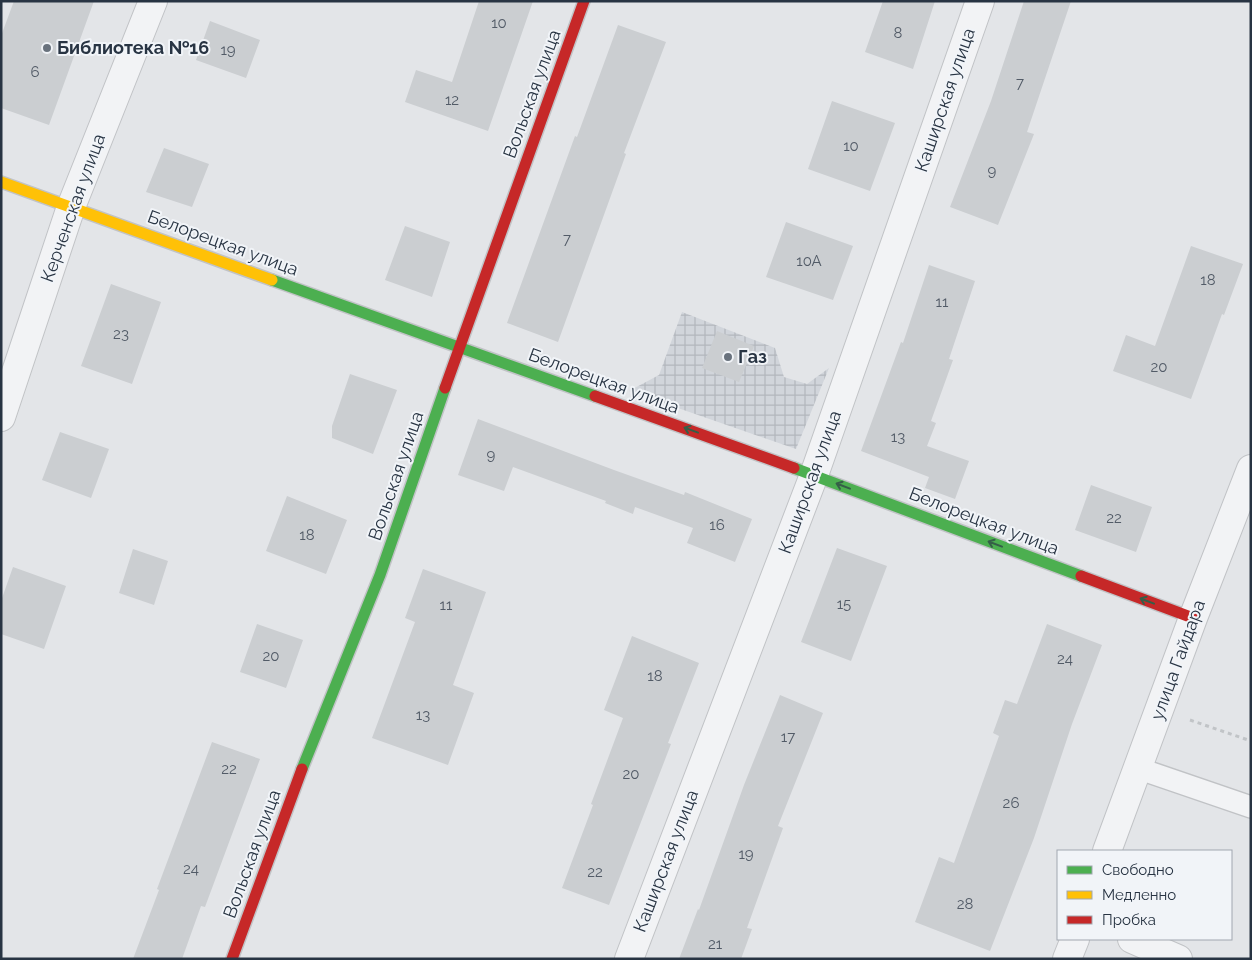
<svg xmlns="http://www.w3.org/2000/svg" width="1252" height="960" viewBox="0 0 1252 960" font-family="Raleway,sans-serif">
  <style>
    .industrial { fill: url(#industrial-grid) }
    .building { fill: #cbced1 }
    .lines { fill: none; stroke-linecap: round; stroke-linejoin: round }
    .lane-casing { stroke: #c1c3c6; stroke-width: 24 }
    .street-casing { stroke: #c1c3c6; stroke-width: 30 }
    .fast-casing { stroke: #c1c3c6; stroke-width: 14 }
    .slow-casing { stroke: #c1c3c6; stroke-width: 14 }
    .jam-casing { stroke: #c1c3c6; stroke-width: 14 }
    .path { stroke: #c1c4c7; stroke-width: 3; stroke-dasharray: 4 4; stroke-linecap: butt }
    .lane { stroke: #f2f3f5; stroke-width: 21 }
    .street { stroke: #f2f3f5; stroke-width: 28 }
    .fast { stroke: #4caf50; stroke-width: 11 }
    .slow { stroke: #ffc107; stroke-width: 11 }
    .jam { stroke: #c62828; stroke-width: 11 }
    .oneway { stroke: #355f48 }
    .poi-dot { fill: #69727d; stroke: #f1f4f8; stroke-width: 2 }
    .labels { text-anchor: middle; stroke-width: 4; stroke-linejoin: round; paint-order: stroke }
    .number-label { font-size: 15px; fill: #525b67 }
    .poi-label { font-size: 18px; font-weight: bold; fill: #283443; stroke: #f1f4f8; text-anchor: start }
    .street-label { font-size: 18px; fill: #283443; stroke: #f1f4f8 }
  </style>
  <defs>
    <pattern id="industrial-grid" width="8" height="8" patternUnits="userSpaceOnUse" patternTransform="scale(1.25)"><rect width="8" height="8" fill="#d1d5db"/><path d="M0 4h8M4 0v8" fill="none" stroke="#b3b7bd"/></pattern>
  </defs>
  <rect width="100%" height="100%" fill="#e3e5e8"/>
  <!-- industrial -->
  <path class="industrial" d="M 682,312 L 775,348 L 784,377 L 807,384 L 829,368 L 796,449 L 629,391 L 659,375 Z"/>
  <!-- building -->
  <path class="building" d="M 14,1 L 94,1 L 49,125 L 1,108 L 1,36 Z
    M 479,1 L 533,1 L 488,131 L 405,102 L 416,70 L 452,82 Z
    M 883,1 L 935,1 L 913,69 L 865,52 Z
    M 1024,1 L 1071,1 L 1027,132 L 1034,134 L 998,225 L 950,207 L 991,101 Z
    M 210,21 L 260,40 L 246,78 L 196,60 Z
    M 618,25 L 666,42 L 624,153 L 626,154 L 558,342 L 507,323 L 575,136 L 577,137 Z
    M 832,101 L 895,123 L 870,191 L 808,169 Z
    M 164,148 L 209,164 L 192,207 L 146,192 Z
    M 786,222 L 853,246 L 833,300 L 766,277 Z
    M 405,226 L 450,242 L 432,297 L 385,280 Z
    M 1191,246 L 1243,264 L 1224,315 L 1222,314 L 1191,399 L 1113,371 L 1126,335 L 1155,346 Z
    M 929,265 L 975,281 L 949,359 L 953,360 L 931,421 L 936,423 L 927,446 L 969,461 L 955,499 L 925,488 L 929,477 L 861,451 L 901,342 L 903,343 Z
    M 111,284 L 161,302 L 132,384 L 81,366 Z
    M 717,331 L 754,346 L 739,382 L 702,368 Z
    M 350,374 L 397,390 L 373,454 L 332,438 L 332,426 Z
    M 478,419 L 614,470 L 684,495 L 685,492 L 752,519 L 735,562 L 687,543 L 693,528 L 635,507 L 633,514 L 605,503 L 606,501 L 513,467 L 504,491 L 458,475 Z
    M 60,432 L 109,449 L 91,498 L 42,480 Z
    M 1091,485 L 1152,507 L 1136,552 L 1075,530 Z
    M 287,496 L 347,520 L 326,574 L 266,551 Z
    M 837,548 L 887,566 L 851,661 L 801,642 Z
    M 133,549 L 168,561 L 154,605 L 119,593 Z
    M 13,567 L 66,586 L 44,649 L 1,634 L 1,601 Z
    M 423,569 L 486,592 L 453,685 L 474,693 L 448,765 L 372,738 L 415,622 L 405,618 Z
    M 257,624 L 303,640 L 286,688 L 240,672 Z
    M 1047,624 L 1102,645 L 1072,724 L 1034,838 L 990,951 L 915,922 L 939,857 L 954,863 L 999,736 L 993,733 L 1005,700 L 1017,704 Z
    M 632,636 L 699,663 L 668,743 L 671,744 L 609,905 L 562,888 L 593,805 L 591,804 L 623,718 L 604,710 Z
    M 780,695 L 823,713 L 778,826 L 783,828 L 747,928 L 752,929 L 741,959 L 679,959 L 698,909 L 699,910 L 744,785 Z
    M 212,742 L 260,759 L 205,907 L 201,906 L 182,959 L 133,959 L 159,890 L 157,889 Z"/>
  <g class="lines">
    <defs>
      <path id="lane" d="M 1137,768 L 1251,807"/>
      <path id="street" d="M 1,417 L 71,207 L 153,1
        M 1107,851 L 1193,618 L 1251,469
        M 1132,939 L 1178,959
        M 629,959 L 814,475 L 980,1
        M 1067,959 L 1075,939"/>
      <path id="fast" d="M 272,280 L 595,396
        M 794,468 L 1081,576
        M 302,769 L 380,575 L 445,388"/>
      <path id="slow" d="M 1,182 L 272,280"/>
      <path id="jam" d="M 445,388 L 584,1
        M 595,396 L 794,468
        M 1081,576 L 1193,618
        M 232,959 L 302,769"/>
    </defs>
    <!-- lane casing -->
    <use href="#lane" class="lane-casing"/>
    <!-- street casing -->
    <use href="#street" class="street-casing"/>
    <!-- fast casing -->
    <use href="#fast" class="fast-casing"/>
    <!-- slow casing -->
    <use href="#slow" class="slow-casing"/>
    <!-- jam casing -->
    <use href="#jam" class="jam-casing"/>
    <!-- path -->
    <path class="path" d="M 1190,720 L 1251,741"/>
    <!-- lane -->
    <use href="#lane" class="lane"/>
    <!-- street -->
    <use href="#street" class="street"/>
    <!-- fast -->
    <use href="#fast" class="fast"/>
    <!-- slow -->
    <use href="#slow" class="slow"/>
    <!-- jam -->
    <use href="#jam" class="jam"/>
  </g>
  <!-- one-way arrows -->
  <defs><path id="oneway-shaft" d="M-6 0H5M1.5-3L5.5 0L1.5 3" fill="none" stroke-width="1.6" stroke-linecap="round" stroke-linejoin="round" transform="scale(1.25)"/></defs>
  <g class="oneway">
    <use href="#oneway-shaft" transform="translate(691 430) rotate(-160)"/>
    <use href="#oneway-shaft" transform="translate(843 486) rotate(-159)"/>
    <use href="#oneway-shaft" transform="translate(995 544) rotate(-159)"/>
    <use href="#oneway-shaft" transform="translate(1147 601) rotate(-159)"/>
  </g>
  <!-- markers -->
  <g class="poi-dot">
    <circle cx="47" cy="48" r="5"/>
    <circle cx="728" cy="357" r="5"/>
  </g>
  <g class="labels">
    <!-- number labels -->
    <g class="number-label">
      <text x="499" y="28">10</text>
      <text x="898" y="38">8</text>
      <text x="228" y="55">19</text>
      <text x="35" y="77">6</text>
      <text x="1020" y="88">7</text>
      <text x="452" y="105">12</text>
      <text x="851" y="151">10</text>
      <text x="992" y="176">9</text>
      <text x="567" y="244">7</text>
      <text x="809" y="266">10А</text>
      <text x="1208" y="285">18</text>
      <text x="942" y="307">11</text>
      <text x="121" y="339">23</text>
      <text x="1159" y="372">20</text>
      <text x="898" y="442">13</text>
      <text x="491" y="460">9</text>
      <text x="1114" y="523">22</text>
      <text x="717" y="530">16</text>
      <text x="307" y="540">18</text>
      <text x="844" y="609">15</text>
      <text x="446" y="610">11</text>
      <text x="271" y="661">20</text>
      <text x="1065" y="664">24</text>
      <text x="655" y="681">18</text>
      <text x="423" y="720">13</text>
      <text x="788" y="742">17</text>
      <text x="229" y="774">22</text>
      <text x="631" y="779">20</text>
      <text x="1011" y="808">26</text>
      <text x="746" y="859">19</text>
      <text x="191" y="874">24</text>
      <text x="595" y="877">22</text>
      <text x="965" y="909">28</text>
      <text x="715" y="949">21</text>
    </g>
    <!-- poi labels -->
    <g class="poi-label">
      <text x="57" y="54">Библиотека №16</text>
      <text x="738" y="363">Газ</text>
    </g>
    <!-- street labels -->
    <g class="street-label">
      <text transform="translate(532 94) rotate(-70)" y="6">Вольская улица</text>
      <text transform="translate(945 100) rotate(-71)" y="6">Каширская улица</text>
      <text transform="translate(73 208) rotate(-70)" y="6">Керченская улица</text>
      <text transform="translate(223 243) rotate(20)" y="6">Белорецкая улица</text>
      <text transform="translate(604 381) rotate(20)" y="6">Белорецкая улица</text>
      <text transform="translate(396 476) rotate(-71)" y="6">Вольская улица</text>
      <text transform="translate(810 482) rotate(-70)" y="6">Каширская улица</text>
      <text transform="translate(984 521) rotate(21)" y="6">Белорецкая улица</text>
      <text transform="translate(1178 660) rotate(-70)" y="6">улица Гайдара</text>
      <text transform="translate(252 854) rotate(-70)" y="6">Вольская улица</text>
      <text transform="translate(666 861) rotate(-69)" y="6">Каширская улица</text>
    </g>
  </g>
  <!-- border -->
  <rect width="1252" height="960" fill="none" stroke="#283443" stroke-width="5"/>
  <!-- legend -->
  <rect x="1057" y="850" width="175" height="90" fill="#f1f4f8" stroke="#a1a7b0"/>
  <rect x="1067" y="866" width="25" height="8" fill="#4caf50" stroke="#a1a7b0"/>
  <text x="1102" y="875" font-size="15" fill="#283443">Свободно</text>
  <rect x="1067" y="891" width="25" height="8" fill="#ffc107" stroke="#a1a7b0"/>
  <text x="1102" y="900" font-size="15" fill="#283443">Медленно</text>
  <rect x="1067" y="916" width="25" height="8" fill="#c62828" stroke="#a1a7b0"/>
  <text x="1102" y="925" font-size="15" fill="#283443">Пробка</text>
</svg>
